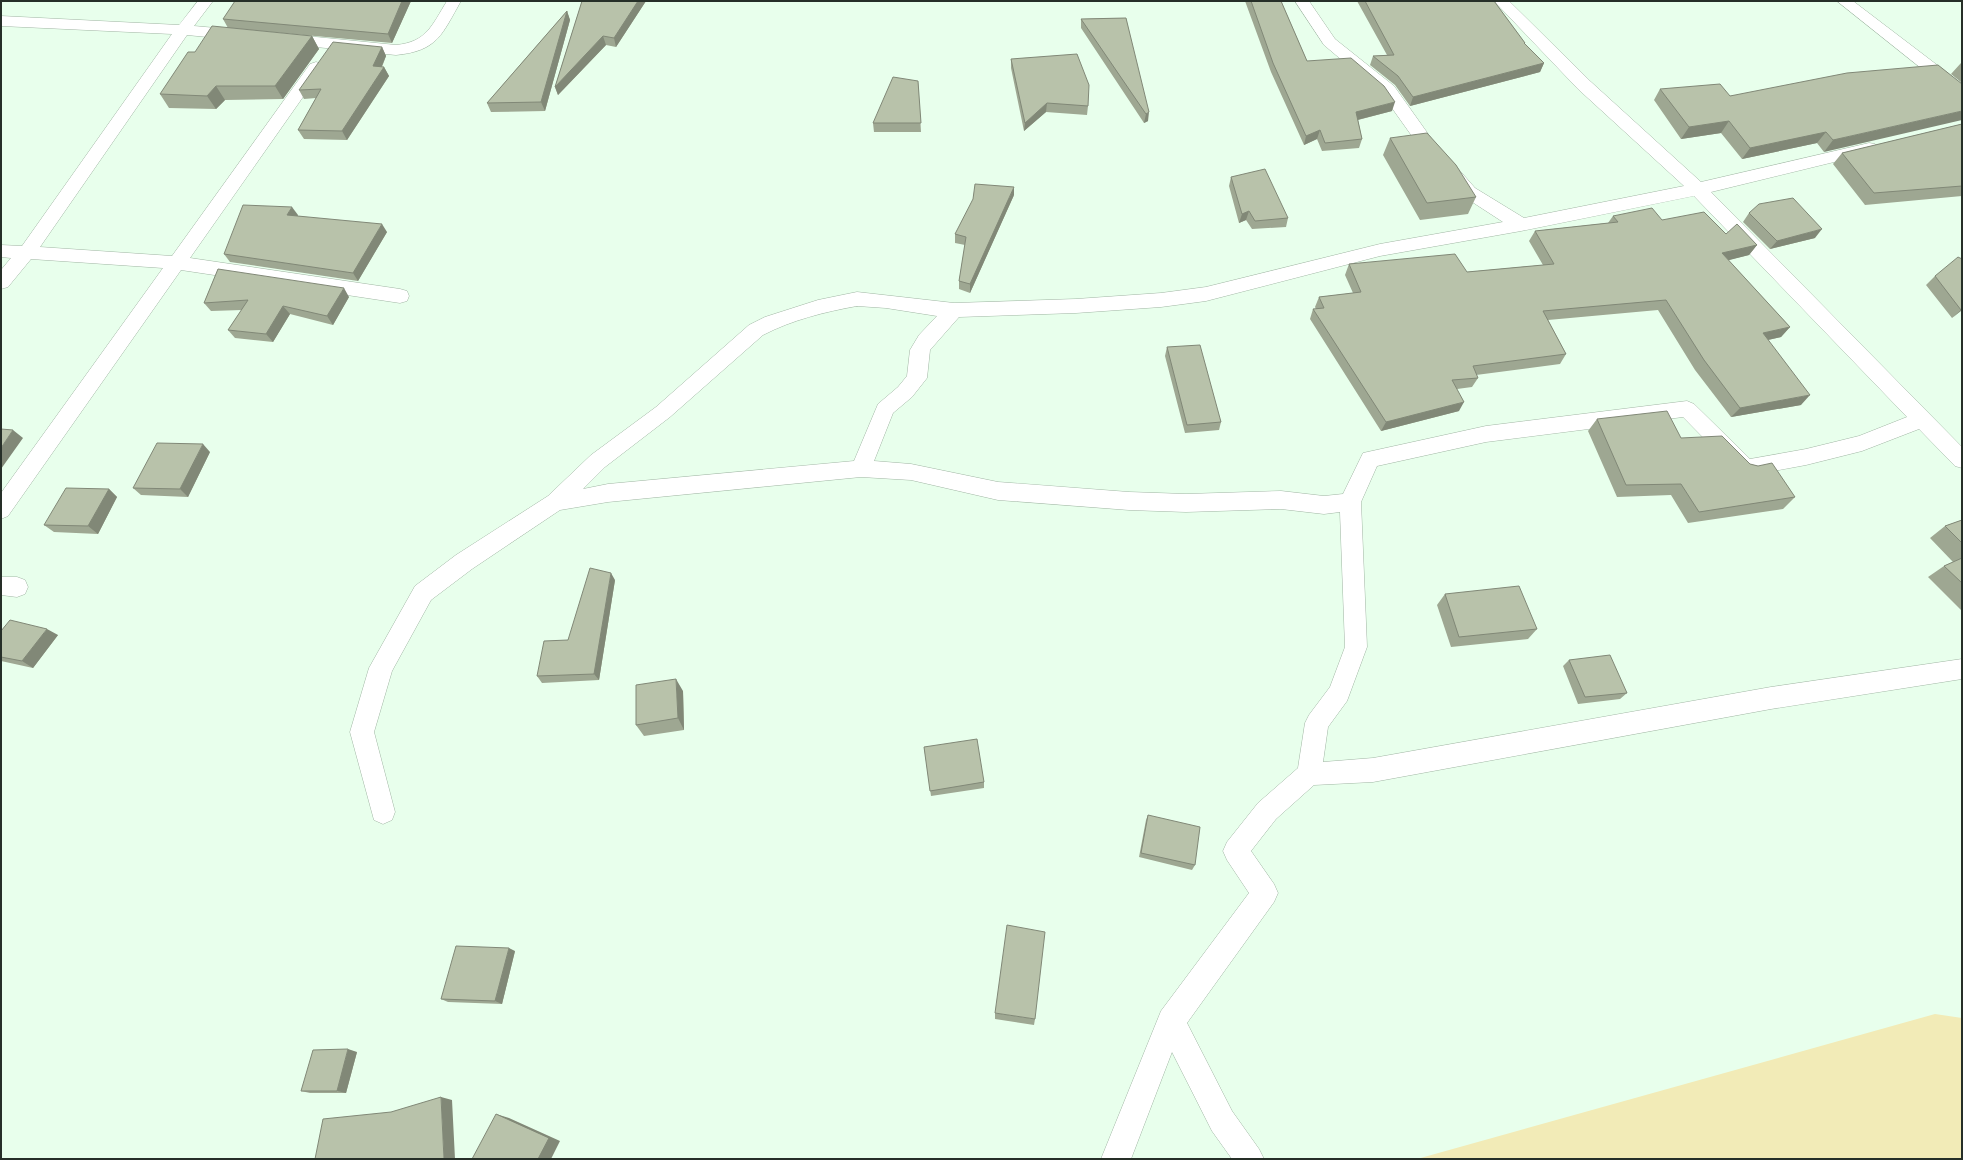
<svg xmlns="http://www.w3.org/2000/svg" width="1963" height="1160" viewBox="0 0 1963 1160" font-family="Merriweather,serif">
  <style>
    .green { fill: #f2ebb7 }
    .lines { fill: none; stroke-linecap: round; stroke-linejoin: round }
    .minor-casing { stroke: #a1b6a4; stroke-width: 1 }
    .minor { fill: #fff; fill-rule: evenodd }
    .wall { fill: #9ea792 }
    .shaded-wall { fill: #818877 }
    .building { fill: #b8c2aa; stroke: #818877 }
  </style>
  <rect width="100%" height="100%" fill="#e8ffec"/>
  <!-- green -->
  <path class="green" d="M 1935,1014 L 1962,1018 L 1962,1159 L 1417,1159 Z"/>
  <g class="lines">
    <defs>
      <path id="minor" d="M 198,1 L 213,1 L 194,26 L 238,30 L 243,32 L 246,35 L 243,38 L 238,40 L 187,35 L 40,247 L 172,256 L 310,64 L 316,62 L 322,64 L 324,67 L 190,258 L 400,289 L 407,291 L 409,296 L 407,301 L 400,303 L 181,270 L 8,516 L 1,519 L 1,493 L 163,268 L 31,259 L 8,287 L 1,289 L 1,270 L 11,258 L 1,257 L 1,245 L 22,246 L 172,34 L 1,26 L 1,16 L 179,25 Z
        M 447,1 L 461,1 C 442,34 438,51 396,55 L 286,44 L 281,42 L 278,39 L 281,36 L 286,34 L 396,45 C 427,42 432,25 447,1 Z
        M 1295,1 L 1309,1 L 1335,39 L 1394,86 L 1431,138 L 1475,188 L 1524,218 L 1684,186 L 1578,89 L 1494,1 L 1509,1 L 1590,81 L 1701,182 L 1869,143 L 1875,144 L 1877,148 L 1875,152 L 1711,192 L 1962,447 L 1962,468 L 1955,466 L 1919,429 L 1862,451 L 1806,465 L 1746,476 L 1739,474 L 1683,417 L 1486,442 L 1377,466 L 1361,502 L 1367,647 L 1347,701 L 1328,727 L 1323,762 L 1373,758 L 1771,687 L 1962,659 L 1962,679 L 1771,709 L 1373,782 L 1314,785 L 1276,819 L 1251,851 L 1274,884 L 1278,893 L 1274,902 L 1187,1023 L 1232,1111 L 1259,1149 L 1264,1159 L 1232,1159 L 1212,1131 L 1172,1052 L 1131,1159 L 1101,1159 L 1161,1011 L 1249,893 L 1227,860 L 1223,851 L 1227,842 L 1258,803 L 1298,768 L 1305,723 L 1309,715 L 1330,687 L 1345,647 L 1340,512 L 1324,514 L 1281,509 L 1186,512 L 1129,510 L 998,500 L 911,480 L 861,477 L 608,502 L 560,510 L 472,569 L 431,600 L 392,671 L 374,732 L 395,812 L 392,820 L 383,824 L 374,820 L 350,732 L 369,668 L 415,586 L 456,555 L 548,496 L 591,455 L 656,407 L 749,325 L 765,317 L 818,300 L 857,292 L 954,303 L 1076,299 L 1161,293 L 1206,287 L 1380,244 L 1503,222 L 1463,196 L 1419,146 L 1382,94 L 1324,45 ZM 1694,196 L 1907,417 L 1859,436 L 1806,449 L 1750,459 L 1694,404 L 1687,401 L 1486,426 L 1363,453 L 1343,494 L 1324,496 L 1281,491 L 1186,494 L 1129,492 L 998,482 L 911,464 L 874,461 L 893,413 L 912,397 L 927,378 L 930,350 L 959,317 L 1076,313 L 1161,307 L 1206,301 L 1380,256 L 1521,231 ZM 857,306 L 886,308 L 937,316 L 919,335 L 910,350 L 907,376 L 898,387 L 878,404 L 854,461 L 608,484 L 583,489 L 605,467 L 670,417 L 763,335 C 792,320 824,312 857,306 Z
        M 1837,1 L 1853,1 L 1962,84 L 1962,97 L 1956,96 Z
        M 1,577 L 17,577 L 25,580 L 28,587 L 25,594 L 17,597 L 1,595 Z"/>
    </defs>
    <!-- minor casing -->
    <use href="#minor" class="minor-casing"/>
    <!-- minor -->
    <use href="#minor" class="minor"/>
  </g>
  <!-- wall -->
  <path class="wall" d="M 411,1 L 392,43 L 228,28 L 223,19 Z
    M 582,1 L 646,1 L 616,47 L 606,45 L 558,95 L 555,87 Z
    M 1245,1 L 1281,1 L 1307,61 L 1392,111 L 1358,120 L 1362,139 L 1359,148 L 1322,151 L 1317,139 L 1304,145 L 1271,72 Z
    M 1357,1 L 1494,1 L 1525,43 L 1525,44 L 1544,63 L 1540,72 L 1410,106 L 1395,85 L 1370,65 L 1373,56 L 1387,55 Z
    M 567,11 L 570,20 L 545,111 L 491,112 L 487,103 Z
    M 1126,18 L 1148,121 L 1144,123 L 1081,28 L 1081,19 Z
    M 312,36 L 319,49 L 283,99 L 225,100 L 216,109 L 169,108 L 160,94 L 195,52 Z
    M 382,47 L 386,56 L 382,67 L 384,67 L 389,76 L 347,140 L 304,139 L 298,130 L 316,98 L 304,99 L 299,90 Z
    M 1011,59 L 1088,106 L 1087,115 L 1046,112 L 1024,131 L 1011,68 Z
    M 1962,62 L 1962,83 L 1951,74 L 1961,63 Z
    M 1938,65 L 1824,152 L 1817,143 L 1742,159 L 1721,133 L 1681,139 L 1654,100 L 1660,89 L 1730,96 Z
    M 918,81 L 921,132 L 874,132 L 873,123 Z
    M 1962,124 L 1962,196 L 1865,205 L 1833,164 L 1842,153 Z
    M 1390,138 L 1476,197 L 1468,214 L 1420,220 L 1383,155 Z
    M 1231,177 L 1288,218 L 1286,227 L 1252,229 L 1246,220 L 1239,223 L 1229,186 Z
    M 1014,195 L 970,293 L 959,289 L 959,281 L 965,245 L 955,243 L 955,234 Z
    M 1749,213 L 1815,238 L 1770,249 L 1743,222 Z
    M 298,215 L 298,216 L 387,232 L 358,281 L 230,262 L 224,254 Z
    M 1613,216 L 1662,220 L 1726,234 L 1757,245 L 1749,255 L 1728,260 L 1790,327 L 1781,337 L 1768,340 L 1801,405 L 1731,417 L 1695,370 L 1658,310 L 1548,320 L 1566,354 L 1560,364 L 1476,375 L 1478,378 L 1472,387 L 1457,389 L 1459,411 L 1381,431 L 1310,319 L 1313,309 L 1316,309 L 1315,307 L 1319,297 L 1353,293 L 1345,275 L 1349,264 L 1467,272 L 1543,265 L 1529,241 L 1535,231 L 1608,223 Z
    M 1962,259 L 1962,310 L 1952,318 L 1926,285 L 1935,276 Z
    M 218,269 L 349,297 L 333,325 L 290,314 L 273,342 L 235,338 L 228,330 L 242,310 L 211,311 L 204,303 Z
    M 1167,347 L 1221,422 L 1219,430 L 1185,433 L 1165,356 Z
    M 1597,419 L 1681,438 L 1750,464 L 1758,466 L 1795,497 L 1783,509 L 1688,523 L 1671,495 L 1617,497 L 1588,431 Z
    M 210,452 L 188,497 L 141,495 L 133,488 Z
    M 109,489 L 117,497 L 98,534 L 54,532 L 44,525 Z
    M 1962,520 L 1962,611 L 1928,577 L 1944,566 L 1953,562 L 1930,538 L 1945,526 Z
    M 615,580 L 599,680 L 542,683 L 537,676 L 568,640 Z
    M 1445,594 L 1537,629 L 1528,639 L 1451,647 L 1437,605 Z
    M 1,631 L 58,635 L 33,668 L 1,661 Z
    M 1569,660 L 1627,693 L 1620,699 L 1578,704 L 1563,666 Z
    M 683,691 L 684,730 L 644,736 L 636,725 Z
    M 924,747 L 984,782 L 984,788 L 931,796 Z
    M 1148,815 L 1195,865 L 1192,870 L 1139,857 L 1146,820 Z
    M 515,951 L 502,1004 L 448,1002 L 441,999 Z
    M 995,1013 L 1035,1019 L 1034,1025 L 995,1019 Z
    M 357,1052 L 346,1093 L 310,1093 L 301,1091 Z"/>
  <!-- shaded-wall -->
  <path class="shaded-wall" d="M 402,1 L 411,1 L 392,43 L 388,34 Z
    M 638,1 L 646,1 L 616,47 L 614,38 Z
    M 567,11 L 570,20 L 545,111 L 541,102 Z
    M 312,36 L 319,49 L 283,99 L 275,86 Z
    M 603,36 L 606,45 L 558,95 L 555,87 Z
    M 382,47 L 386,56 L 378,75 L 373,66 Z
    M 1544,63 L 1540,72 L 1410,106 L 1413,97 Z
    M 384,67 L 389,76 L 347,140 L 342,131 Z
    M 216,86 L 225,100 L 216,109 L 207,96 Z
    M 1395,102 L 1392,111 L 1353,121 L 1356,112 Z
    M 1047,103 L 1046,112 L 1024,131 L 1025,123 Z
    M 1962,111 L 1962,120 L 1824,152 L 1833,140 Z
    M 1149,112 L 1148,121 L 1144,123 L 1146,114 Z
    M 1729,121 L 1721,133 L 1681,139 L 1689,127 Z
    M 1320,130 L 1317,139 L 1304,145 L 1306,136 Z
    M 1826,132 L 1817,143 L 1742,159 L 1750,148 Z
    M 1014,187 L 1014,195 L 970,293 L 970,284 Z
    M 292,207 L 298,215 L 293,224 L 287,215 Z
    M 1249,211 L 1246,220 L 1239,223 L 1242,214 Z
    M 382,224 L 387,232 L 358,281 L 353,273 Z
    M 1822,229 L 1815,238 L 1770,249 L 1777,241 Z
    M 1757,245 L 1749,255 L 1714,264 L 1722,253 Z
    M 344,288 L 349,297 L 333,325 L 327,316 Z
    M 283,306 L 290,314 L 273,342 L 266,334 Z
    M 1962,309 L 1962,310 L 1952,318 Z
    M 1790,327 L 1781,337 L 1754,343 L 1763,333 Z
    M 1810,395 L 1801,405 L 1731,417 L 1740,408 Z
    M 1464,402 L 1459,411 L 1381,431 L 1386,422 Z
    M 13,430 L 23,438 L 1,469 L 1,448 Z
    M 203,444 L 210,452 L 188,497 L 180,489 Z
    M 109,489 L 117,497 L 98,534 L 88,526 Z
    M 611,573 L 615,580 L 599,680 L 594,674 Z
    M 47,629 L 58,635 L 33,668 L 22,661 Z
    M 676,679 L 683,691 L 684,730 L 678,718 Z
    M 509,948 L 515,951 L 502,1004 L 495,1001 Z
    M 348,1049 L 357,1052 L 346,1093 L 337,1091 Z
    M 441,1097 L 452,1100 L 455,1159 L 444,1159 Z
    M 496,1114 L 509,1118 L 560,1141 L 551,1159 L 538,1159 Z"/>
  <!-- building -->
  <path class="building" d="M 235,1 L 402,1 L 388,34 L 223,19 Z
    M 582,1 L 638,1 L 614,38 L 603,36 L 555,87 Z
    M 1251,1 L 1281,1 L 1307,61 L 1351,58 L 1384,86 L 1395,102 L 1356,112 L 1362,139 L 1325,143 L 1320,130 L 1306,136 L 1273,63 Z
    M 1365,1 L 1494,1 L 1525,43 L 1524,43 L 1544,63 L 1413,97 L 1398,76 L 1373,56 L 1394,55 Z
    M 567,11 L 541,102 L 487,103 Z
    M 1126,18 L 1149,112 L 1146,114 L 1081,19 Z
    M 212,26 L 312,36 L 275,86 L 216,86 L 207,96 L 160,94 L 188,52 L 195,52 Z
    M 333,42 L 382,47 L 373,66 L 384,67 L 342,131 L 298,130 L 321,89 L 299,90 Z
    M 1077,54 L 1089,85 L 1088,106 L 1047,103 L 1025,123 L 1011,59 Z
    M 1938,65 L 1962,84 L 1962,111 L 1833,140 L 1826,132 L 1750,148 L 1729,121 L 1689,127 L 1660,89 L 1720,84 L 1730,96 L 1847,73 Z
    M 893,77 L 918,81 L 921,123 L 873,123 Z
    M 1962,124 L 1962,186 L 1874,193 L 1842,153 Z
    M 1427,133 L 1456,165 L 1476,197 L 1427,203 L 1390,138 Z
    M 1265,169 L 1288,218 L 1255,221 L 1249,211 L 1242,214 L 1231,177 Z
    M 975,184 L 1014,187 L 970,284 L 959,281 L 966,237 L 955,234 L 973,199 Z
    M 1793,198 L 1822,229 L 1777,241 L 1749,213 L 1759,204 Z
    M 243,205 L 292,207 L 287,215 L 382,224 L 353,273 L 224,254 Z
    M 1652,208 L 1662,220 L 1704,212 L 1726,234 L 1737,224 L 1757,245 L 1722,253 L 1790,327 L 1763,333 L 1810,395 L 1740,408 L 1704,360 L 1666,300 L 1543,311 L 1566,354 L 1473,366 L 1478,378 L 1452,380 L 1464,402 L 1386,422 L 1313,309 L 1324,308 L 1319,297 L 1361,292 L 1349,264 L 1455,254 L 1467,272 L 1554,264 L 1535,231 L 1618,222 L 1613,216 Z
    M 1958,257 L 1962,259 L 1962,309 L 1961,310 L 1935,276 Z
    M 218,269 L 344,288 L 327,316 L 283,306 L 266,334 L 228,330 L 248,300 L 204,303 Z
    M 1200,345 L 1221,422 L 1187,425 L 1167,347 Z
    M 1667,411 L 1681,438 L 1722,436 L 1750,464 L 1758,466 L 1772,463 L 1795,497 L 1699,512 L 1681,484 L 1626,485 L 1597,419 Z
    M 1,429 L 13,430 L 1,448 Z
    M 157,443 L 203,444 L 180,489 L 133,488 Z
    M 66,488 L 109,489 L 88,526 L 44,525 Z
    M 1962,520 L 1962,543 L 1945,526 Z
    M 1962,558 L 1962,583 L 1944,566 Z
    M 590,568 L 611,573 L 594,674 L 537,676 L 544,641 L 568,640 Z
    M 1519,586 L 1537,629 L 1459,637 L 1445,594 Z
    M 10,620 L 47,629 L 22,661 L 1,657 L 1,631 Z
    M 1610,655 L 1627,693 L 1585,697 L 1569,660 Z
    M 676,679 L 678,718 L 636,725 L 636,685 Z
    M 977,739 L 984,782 L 930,791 L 924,747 Z
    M 1148,815 L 1200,827 L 1195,865 L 1141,853 Z
    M 1007,925 L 1045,932 L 1035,1019 L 995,1013 Z
    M 456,946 L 509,948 L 495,1001 L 441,999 Z
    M 348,1049 L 337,1091 L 301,1091 L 313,1050 Z
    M 441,1097 L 444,1159 L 315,1159 L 323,1119 L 391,1112 Z
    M 496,1114 L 549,1138 L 538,1159 L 472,1159 Z"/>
  <!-- border -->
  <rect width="1963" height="1160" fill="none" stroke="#262f28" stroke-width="4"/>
</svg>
